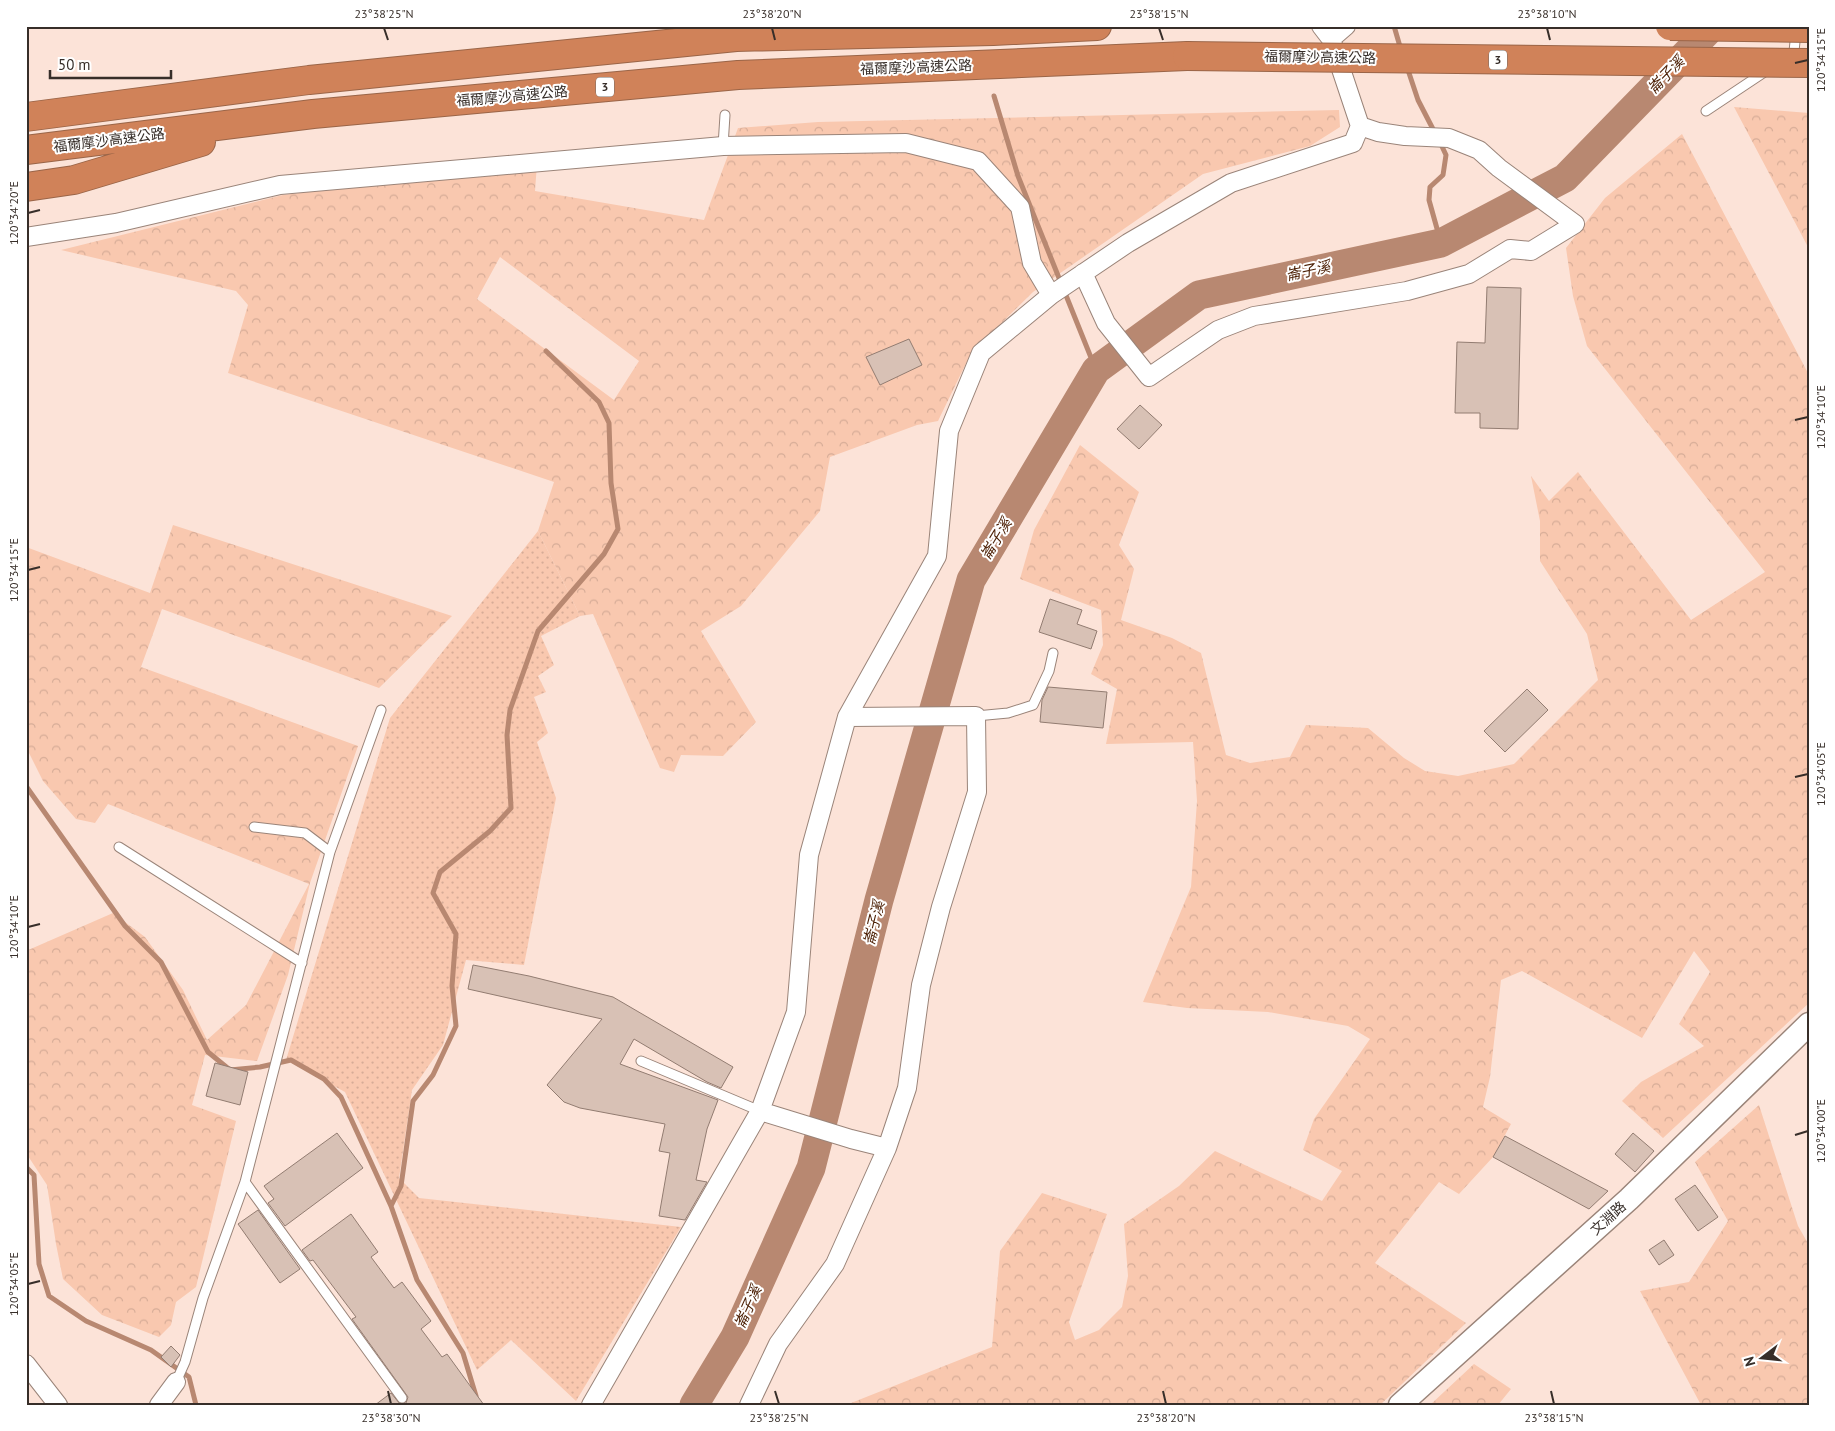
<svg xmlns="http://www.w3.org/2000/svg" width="1835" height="1431" viewBox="0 0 1835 1431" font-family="'PT Sans','Noto Sans TC',sans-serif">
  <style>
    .grass { fill: url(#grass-dots) }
    .forest { fill: url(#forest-crowns); fill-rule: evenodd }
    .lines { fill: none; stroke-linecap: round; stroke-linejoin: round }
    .stream { stroke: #b88871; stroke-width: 5 }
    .river { stroke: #b88871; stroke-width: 29 }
    .building { fill: #d8c1b5; stroke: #927c71 }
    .service-casing { stroke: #9a8479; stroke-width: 11 }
    .minor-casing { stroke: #9a8479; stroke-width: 20 }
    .tertiary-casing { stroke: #9a8479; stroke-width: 25 }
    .motorway-casing { stroke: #9a6548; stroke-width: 30 }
    .service { stroke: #fff; stroke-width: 9 }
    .minor { stroke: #fff; stroke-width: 18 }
    .tertiary { stroke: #fff; stroke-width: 22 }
    .motorway { stroke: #d08259; stroke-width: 28 }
    .motorway-bridge-casing { stroke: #9a6548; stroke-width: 30; stroke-linecap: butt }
    .motorway-bridge { stroke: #d08259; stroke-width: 28 }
    .ticks { fill: none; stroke: #372e29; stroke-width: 2 }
    .labels { text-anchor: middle; stroke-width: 4; stroke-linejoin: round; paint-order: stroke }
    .shield { fill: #fff; stroke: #736d69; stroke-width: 1 }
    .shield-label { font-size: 12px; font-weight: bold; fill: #372e29 }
    .street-label { font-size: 14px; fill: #372e29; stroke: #fff }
    .water-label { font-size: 15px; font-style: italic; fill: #4a1d02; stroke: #fff }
    .neatline { fill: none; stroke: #372e29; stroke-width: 2 }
    .ticks-label { font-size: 12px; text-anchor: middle; fill: #372e29 }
  </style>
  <defs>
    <pattern id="grass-dots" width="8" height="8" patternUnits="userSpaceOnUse" patternTransform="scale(1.25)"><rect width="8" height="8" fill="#f9c8af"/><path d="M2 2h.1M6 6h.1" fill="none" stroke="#d6ac97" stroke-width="1.8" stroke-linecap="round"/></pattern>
    <pattern id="forest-crowns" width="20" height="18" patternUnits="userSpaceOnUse" patternTransform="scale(1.25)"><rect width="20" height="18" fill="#f9c8af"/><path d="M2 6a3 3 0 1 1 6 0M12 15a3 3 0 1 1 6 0" fill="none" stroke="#d6ac97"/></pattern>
  </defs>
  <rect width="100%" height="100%" fill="#fce3d8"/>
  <!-- grass -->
  <path class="grass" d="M 538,531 L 580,616 L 541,636 L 554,665 L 538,676 L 546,692 L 534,697 L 548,733 L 537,742 L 556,798 L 524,965 L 466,960 L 443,1045 L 412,1090 L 399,1178 L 419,1198 L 681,1227 L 576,1401 L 511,1340 L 477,1370 L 345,1092 L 286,1060 L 390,718 Z"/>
  <!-- forest -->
  <path class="forest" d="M 1734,107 L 1809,113 L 1809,249 Z
    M 1339,110 L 1340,127 L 1310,146 L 1203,174 L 1033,292 L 971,353 L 938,421 L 917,425 L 830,457 L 820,511 L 741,606 L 701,631 L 756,722 L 723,756 L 681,755 L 674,772 L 660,768 L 593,614 L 580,616 L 538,531 L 554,482 L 228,373 L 248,305 L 236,291 L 61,250 L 283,195 L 537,164 L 535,191 L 704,220 L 738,128 L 818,122 ZM 500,257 L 639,361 L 614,400 L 477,299 Z
    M 1682,134 L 1809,375 L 1809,1003 L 1663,1138 L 1622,1101 L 1641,1082 L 1704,1046 L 1679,1024 L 1710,972 L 1694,951 L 1642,1038 L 1522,971 L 1501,980 L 1490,1077 L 1483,1107 L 1511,1124 L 1493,1157 L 1459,1194 L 1439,1182 L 1375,1263 L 1466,1323 L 1380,1405 L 846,1405 L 992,1347 L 1000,1251 L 1042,1193 L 1107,1214 L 1069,1322 L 1075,1340 L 1099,1330 L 1122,1307 L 1128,1276 L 1124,1224 L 1179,1186 L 1215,1151 L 1322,1201 L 1342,1171 L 1303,1150 L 1314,1119 L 1370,1039 L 1348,1026 L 1268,1012 L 1187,1008 L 1143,1002 L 1191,887 L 1197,801 L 1193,742 L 1106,744 L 1117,689 L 1091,674 L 1103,645 L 1101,610 L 1020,579 L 1034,530 L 1080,445 L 1139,492 L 1119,545 L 1134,569 L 1121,620 L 1172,638 L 1201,653 L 1226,755 L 1250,763 L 1290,757 L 1306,725 L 1368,728 L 1404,758 L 1425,771 L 1458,776 L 1514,764 L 1598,680 L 1587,634 L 1540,561 L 1540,521 L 1531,476 L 1549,501 L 1578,472 L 1691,620 L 1765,572 L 1587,346 L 1573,296 L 1566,248 L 1605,198 Z
    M 173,525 L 452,616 L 379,688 L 162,609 L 141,667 L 358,746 L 310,883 L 288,975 L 257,1061 L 205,1055 L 192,1105 L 236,1121 L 196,1287 L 176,1302 L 171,1325 L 159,1337 L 102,1315 L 63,1279 L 56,1244 L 47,1185 L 26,1153 L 26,951 L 113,913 L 145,937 L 183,990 L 207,1040 L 246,1005 L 309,884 L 108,804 L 95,823 L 76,819 L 43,781 L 26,747 L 26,547 L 150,593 Z
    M 1759,1105 L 1798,1226 L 1809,1245 L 1809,1405 L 1701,1405 L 1640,1291 L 1689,1282 L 1728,1221 L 1695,1162 Z
    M 1474,1364 L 1511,1389 L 1498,1405 L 1430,1405 Z"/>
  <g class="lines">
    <!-- stream -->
    <path class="stream" d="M 1394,26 L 1401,50
      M 1407,67 L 1418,100 L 1435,133
      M 994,96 L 1018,176 L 1096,370
      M 1439,140 L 1446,155 L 1443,175 L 1430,187 L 1429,200 L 1441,243
      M 26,786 L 125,926 L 161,962 L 208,1052 L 230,1070 L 260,1067 L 291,1060 L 324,1079 L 341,1097 L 391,1206 L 417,1280 L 463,1353 L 476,1396
      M 26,1167 L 34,1175 L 39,1264 L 49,1296 L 86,1321 L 151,1350 L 189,1377 L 196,1405
      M 391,1206 L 401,1186 L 413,1101 L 433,1075 L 456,1026 L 452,986 L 456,934 L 433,893 L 440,872 L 490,831 L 511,808 L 507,735 L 510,710 L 538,631 L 604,554 L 618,529 L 611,483 L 609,423 L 599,402 L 546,351"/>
    <!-- river -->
    <path class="river" d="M 694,1405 L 735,1337 L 811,1168 L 879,900 L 971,580 L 1096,370 L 1199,295 L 1441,243 L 1565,178 L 1713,26"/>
  </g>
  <!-- building -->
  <path class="building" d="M 1487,287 L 1521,288 L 1518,429 L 1480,428 L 1480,413 L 1455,413 L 1457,342 L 1485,343 Z
    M 909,339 L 922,365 L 880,385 L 866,357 Z
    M 1140,405 L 1162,425 L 1139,449 L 1117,429 Z
    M 1050,599 L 1082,610 L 1077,624 L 1097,631 L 1091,649 L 1039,632 Z
    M 1048,687 L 1107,692 L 1103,728 L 1040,722 L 1042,700 Z
    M 1527,689 L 1548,710 L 1505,752 L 1484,731 Z
    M 473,965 L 529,976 L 613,997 L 733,1067 L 721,1088 L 707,1082 L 634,1039 L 620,1064 L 718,1100 L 707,1129 L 696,1180 L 707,1182 L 685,1220 L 659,1216 L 670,1153 L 659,1151 L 665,1124 L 580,1108 L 564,1102 L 547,1085 L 602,1019 L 468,989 Z
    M 215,1063 L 248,1072 L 240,1105 L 206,1096 Z
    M 337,1133 L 363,1168 L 285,1226 L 268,1203 L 274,1199 L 264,1186 Z
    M 1633,1133 L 1654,1151 L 1635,1172 L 1615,1154 Z
    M 1505,1136 L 1608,1191 L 1589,1209 L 1493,1157 Z
    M 1695,1185 L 1718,1217 L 1698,1231 L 1675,1199 Z
    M 258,1210 L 300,1269 L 280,1283 L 238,1224 Z
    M 351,1214 L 378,1252 L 371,1257 L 394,1288 L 402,1282 L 431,1321 L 421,1329 L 442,1357 L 447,1354 L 484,1405 L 375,1405 L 391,1393 L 400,1404 L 406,1403 L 408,1397 L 352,1319 L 356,1317 L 313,1260 L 310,1261 L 302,1250 Z
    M 1664,1240 L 1674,1255 L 1659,1265 L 1649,1250 Z
    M 171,1346 L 180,1355 L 171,1367 L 161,1357 Z"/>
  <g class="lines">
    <defs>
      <path id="service" d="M 1793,61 L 1796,32
        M 1706,111 L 1766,71
        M 723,146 L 725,115
        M 976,716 L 1008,713 L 1033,705 L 1049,671 L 1053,653
        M 254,827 L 305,833 L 330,852
        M 119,847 L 302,963
        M 641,1061 L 760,1111
        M 245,1182 L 402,1398
        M 176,1382 L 185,1362 L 203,1298 L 245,1182 L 330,852 L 381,710"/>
      <path id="minor" d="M 1321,26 L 1331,39
        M 26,237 L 116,223 L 280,185 L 723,146 L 906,143 L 978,161 L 1020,207 L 1032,263 L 1051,295
        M 1083,273 L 1106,323 L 1149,377 L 1218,330 L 1254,316 L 1407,291 L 1469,274 L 1510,249 L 1531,251 L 1575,224 L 1499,168 L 1479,150 L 1449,138 L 1405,136 L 1378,132 L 1360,126
        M 847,717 L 976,716 L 977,792 L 941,907 L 921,985 L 907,1088 L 887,1148
        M 26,1364 L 58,1405
        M 159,1405 L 176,1382
        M 591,1405 L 760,1111 L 796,1012 L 809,855 L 847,717 L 937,556 L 949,431 L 981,353 L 1051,295 L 1128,243 L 1231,183 L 1353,143 L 1360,126 L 1331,39 L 1346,26
        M 749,1405 L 778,1344 L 835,1264 L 887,1148 L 851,1139 L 760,1111"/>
      <path id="tertiary" d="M 1400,1405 L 1629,1199 L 1809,1024"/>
      <path id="motorway" d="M 26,117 L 309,80 L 736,37 L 993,31 L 1097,26
        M 26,150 L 313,114 L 738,75 L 1187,56
        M 26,187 L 74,180 L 201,142"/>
    </defs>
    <!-- service casing -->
    <use href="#service" class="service-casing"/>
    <!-- minor casing -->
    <use href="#minor" class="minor-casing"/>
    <!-- tertiary casing -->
    <use href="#tertiary" class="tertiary-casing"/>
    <!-- motorway casing -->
    <use href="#motorway" class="motorway-casing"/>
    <!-- service -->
    <use href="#service" class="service"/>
    <!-- minor -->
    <use href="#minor" class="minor"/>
    <!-- tertiary -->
    <use href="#tertiary" class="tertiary"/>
    <!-- motorway -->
    <use href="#motorway" class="motorway"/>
    <defs>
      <path id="motorway-bridge" d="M 1670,26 L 1809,28
        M 1187,56 L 1809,63"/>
    </defs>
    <!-- motorway-bridge casing -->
    <use href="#motorway-bridge" class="motorway-bridge-casing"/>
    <!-- motorway-bridge -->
    <use href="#motorway-bridge" class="motorway-bridge"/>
  </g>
  <!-- ticks -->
  <path class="ticks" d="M 384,28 L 388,40M 772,28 L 775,40M 1159,28 L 1163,40M 1547,28 L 1550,40M 1795,63 L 1808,60M 28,213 L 40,210M 1795,420 L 1808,417M 28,570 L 40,567M 1795,777 L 1808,774M 28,927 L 40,924M 1795,1135 L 1808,1131M 28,1284 L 40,1281M 388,1391 L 391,1404M 775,1391 L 779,1404M 1163,1391 L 1166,1404M 1551,1391 L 1554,1404"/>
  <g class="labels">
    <!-- shield labels -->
    <g class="shield">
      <rect x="1489" y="50.5" width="18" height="19" rx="4"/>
      <rect x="596" y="77.5" width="18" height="19" rx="4"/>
    </g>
    <g class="shield-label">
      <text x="1498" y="64">3</text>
      <text x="605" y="91">3</text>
    </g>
    <!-- street labels -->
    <g class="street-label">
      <text transform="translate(1320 57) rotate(1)" y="5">福爾摩沙高速公路</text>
      <text transform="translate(916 67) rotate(-2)" y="5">福爾摩沙高速公路</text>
      <text transform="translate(512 96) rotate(-5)" y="5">福爾摩沙高速公路</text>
      <text transform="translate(109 140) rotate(-7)" y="5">福爾摩沙高速公路</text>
      <text transform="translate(1608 1218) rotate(-42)" y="5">文淵路</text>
    </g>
    <!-- water labels -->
    <g class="water-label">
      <text transform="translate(1666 75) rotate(-46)" y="5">崙子溪</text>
      <text transform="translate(1308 271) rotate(-12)" y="5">崙子溪</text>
      <text transform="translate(996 539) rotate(-59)" y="5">崙子溪</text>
      <text transform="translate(874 923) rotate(-76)" y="5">崙子溪</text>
      <text transform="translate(748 1307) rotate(-66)" y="5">崙子溪</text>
    </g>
  </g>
  <!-- border -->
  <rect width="1835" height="1431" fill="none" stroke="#ffffff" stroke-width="55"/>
  <!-- north arrow -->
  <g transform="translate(1762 1358) rotate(254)" stroke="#ffffff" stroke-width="4" paint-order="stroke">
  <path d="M0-4L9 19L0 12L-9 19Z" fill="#372e29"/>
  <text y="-8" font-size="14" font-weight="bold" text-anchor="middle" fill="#372e29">N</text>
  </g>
  <!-- scale -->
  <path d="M50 70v8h121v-8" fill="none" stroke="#372e29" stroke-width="2.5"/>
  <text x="58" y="70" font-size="15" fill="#372e29" stroke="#ffffff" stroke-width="4" paint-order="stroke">50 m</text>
  <rect x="28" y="28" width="1780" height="1376" class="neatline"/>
  <g class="ticks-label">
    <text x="384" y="18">23°38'25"N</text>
    <text x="772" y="18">23°38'20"N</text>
    <text x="1159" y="18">23°38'15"N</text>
    <text x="1547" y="18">23°38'10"N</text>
    <text transform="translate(1821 60) rotate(-90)" y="4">120°34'15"E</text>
    <text transform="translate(14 213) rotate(-90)" y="4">120°34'20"E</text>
    <text transform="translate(1821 417) rotate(-90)" y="4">120°34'10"E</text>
    <text transform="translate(14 570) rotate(-90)" y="4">120°34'15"E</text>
    <text transform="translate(1821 774) rotate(-90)" y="4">120°34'05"E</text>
    <text transform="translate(14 927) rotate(-90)" y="4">120°34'10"E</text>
    <text transform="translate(1821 1131) rotate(-90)" y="4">120°34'00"E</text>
    <text transform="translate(14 1284) rotate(-90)" y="4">120°34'05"E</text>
    <text x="391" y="1422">23°38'30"N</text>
    <text x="779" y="1422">23°38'25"N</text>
    <text x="1166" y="1422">23°38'20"N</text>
    <text x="1554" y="1422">23°38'15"N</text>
  </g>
</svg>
